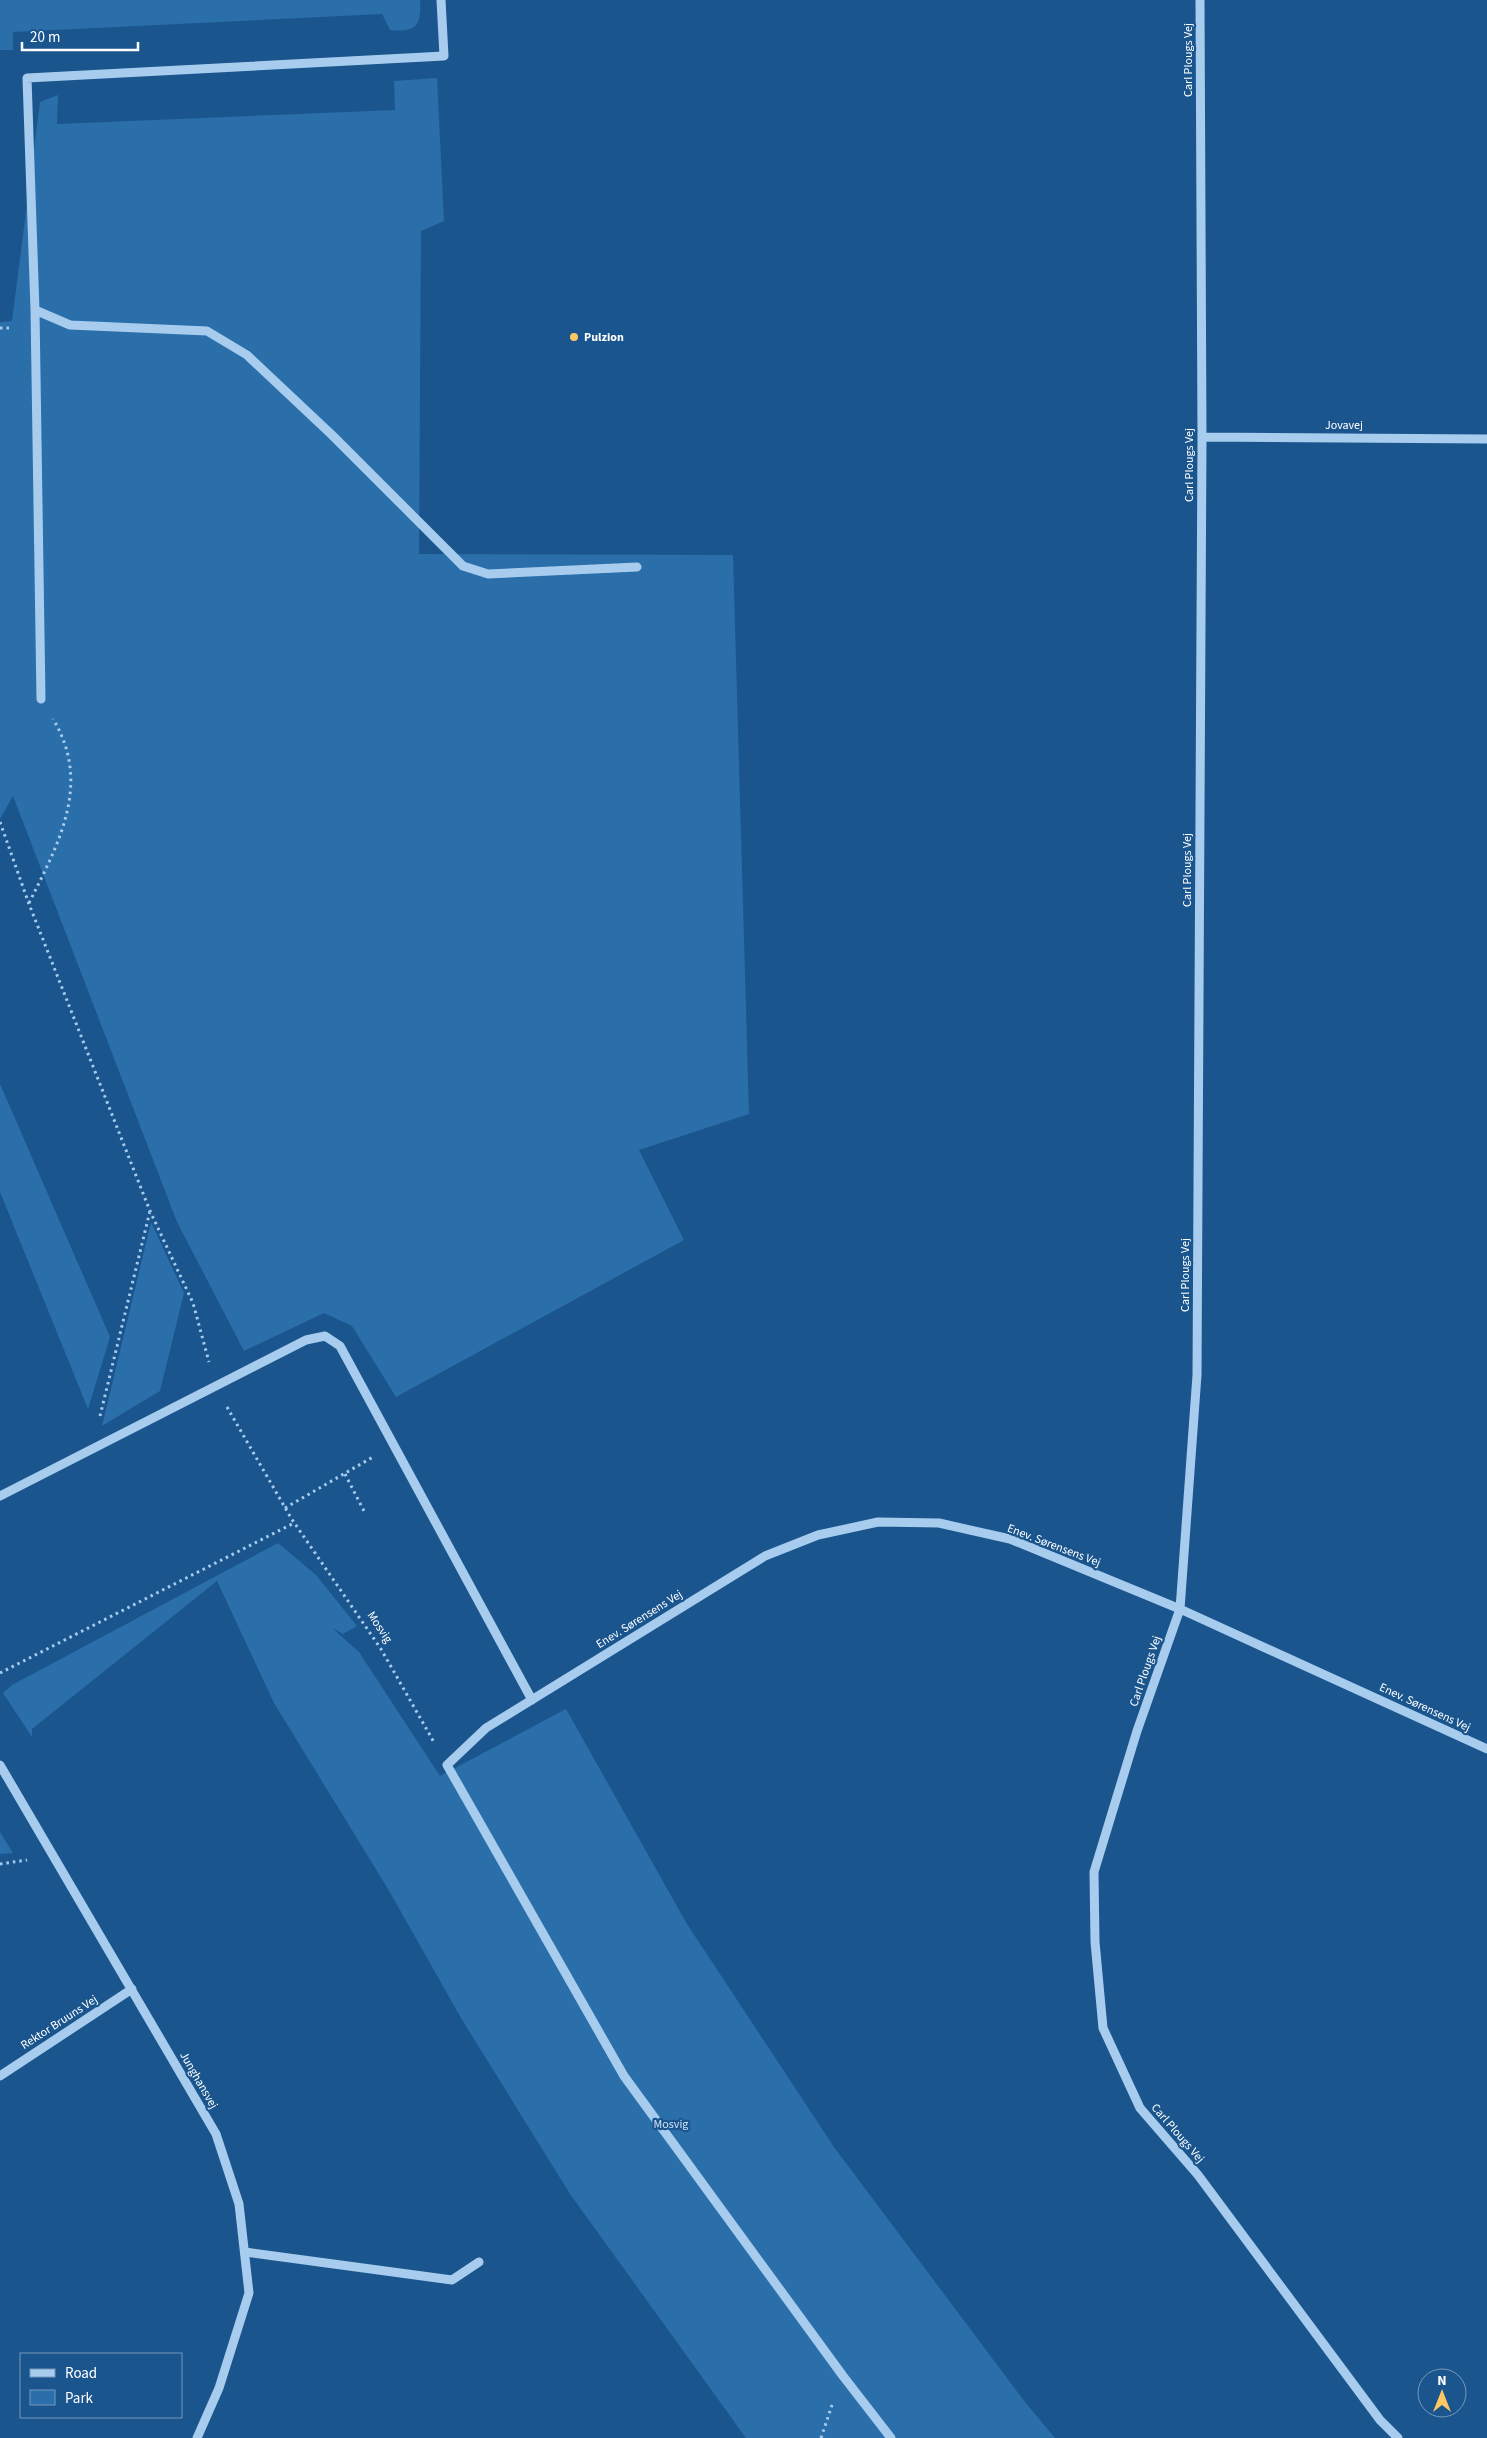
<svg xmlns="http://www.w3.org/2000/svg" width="1487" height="2438" viewBox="0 0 1487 2438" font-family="'Source Sans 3',sans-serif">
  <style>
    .green { fill: #2a6eaa }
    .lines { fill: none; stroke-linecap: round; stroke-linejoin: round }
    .path { stroke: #a7ccee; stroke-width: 3; stroke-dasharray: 2.5 4; stroke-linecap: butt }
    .minor { stroke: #a7ccee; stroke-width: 9 }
    .poi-dot { fill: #ffc664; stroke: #1a558e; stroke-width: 2 }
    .labels { text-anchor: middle; stroke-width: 4.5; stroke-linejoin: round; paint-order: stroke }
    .street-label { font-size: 12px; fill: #fff; stroke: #1a558e }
    .poi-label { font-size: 12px; font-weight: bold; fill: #fff; stroke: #1a558e; text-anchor: start }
    .park-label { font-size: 12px; fill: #cde5fa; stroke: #1a558e }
  </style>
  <rect width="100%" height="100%" fill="#1a558e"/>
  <!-- green -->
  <path class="green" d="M 0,0 L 420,0 C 422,25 416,33 390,30 L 382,14 L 13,32 L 13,50 L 0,50 Z
    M 437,78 L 444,221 L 421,231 L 419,554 L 733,555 L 749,1114 L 639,1150 L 684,1240 L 396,1397 L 352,1326 L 324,1313 L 244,1351 L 177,1222 L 13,796 L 0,819 L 0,322 L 12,321 L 40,102 L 58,95 L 57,124 L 395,110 L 394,81 Z
    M 0,1084 L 110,1337 L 88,1409 L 0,1192 Z
    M 151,1222 L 184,1293 L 160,1391 L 102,1426 Z
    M 278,1543 L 316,1575 L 357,1626 L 343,1634 L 332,1628 L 359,1652 L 440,1776 L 566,1709 L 687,1924 L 834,2147 L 1025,2402 L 1055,2438 L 746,2438 L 570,2194 L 461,2018 L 388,1889 L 274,1703 L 217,1581 L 32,1729 L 32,1737 L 3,1693 L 12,1685 Z
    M 0,1832 L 13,1853 L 0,1854 Z"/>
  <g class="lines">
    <!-- path -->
    <path class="path" d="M 0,328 L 12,328
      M 0,822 L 29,904 L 150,1211 L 193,1303 L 209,1362
      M 29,903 C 59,843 92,783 53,719
      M 227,1407 L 291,1518 L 381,1649 L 435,1744
      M 100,1416 L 150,1211
      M 345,1474 L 365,1513
      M 285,1508 L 373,1457
      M 0,1673 L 294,1523
      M 0,1864 L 27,1860
      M 821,2438 L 832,2405"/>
    <!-- minor -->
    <path class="minor" d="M 1200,0 L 1202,437 L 1197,1375 L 1180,1609 L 1137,1731 L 1094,1872 L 1095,1942 L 1103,2028 L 1140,2108 L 1198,2175 L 1380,2420 L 1398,2438
      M 35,310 L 70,325 L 207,331 L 247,355 L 332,435 L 463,566 L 488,574 L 637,567
      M 1202,437 L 1487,439
      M 41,699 L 35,310 L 27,78 L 444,56 L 441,0
      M 0,1496 L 306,1340 L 325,1336 L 340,1346 L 532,1700
      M 0,1765 L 216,2134 L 239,2204 L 249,2293 L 219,2388 L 197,2438
      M 0,2076 L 132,1989
      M 245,2252 L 452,2280 L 479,2262
      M 891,2438 L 843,2376 L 624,2076 L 447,1765 L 486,1728 L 765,1556 L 818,1535 L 878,1522 L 939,1523 L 1010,1539 L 1180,1609 L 1487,1749"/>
  </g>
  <!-- markers -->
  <circle class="poi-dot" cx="574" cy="337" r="5"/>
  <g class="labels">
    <!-- street labels -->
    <g class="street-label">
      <text transform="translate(1188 60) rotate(-90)" y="4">Carl Plougs Vej</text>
      <text x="1344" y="429">Jovavej</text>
      <text transform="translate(1189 465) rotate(-90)" y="4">Carl Plougs Vej</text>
      <text transform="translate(1187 870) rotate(-90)" y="4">Carl Plougs Vej</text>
      <text transform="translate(1185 1275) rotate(-90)" y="4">Carl Plougs Vej</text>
      <text transform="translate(1054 1545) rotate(21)" y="4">Enev. Sørensens Vej</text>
      <text transform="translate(639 1619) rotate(-32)" y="4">Enev. Sørensens Vej</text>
      <text transform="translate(380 1627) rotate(56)" y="4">Mosvig</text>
      <text transform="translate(1145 1671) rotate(-71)" y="4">Carl Plougs Vej</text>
      <text transform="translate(1425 1707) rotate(25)" y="4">Enev. Sørensens Vej</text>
      <text transform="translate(59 2022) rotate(-33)" y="4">Rektor Bruuns Vej</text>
      <text transform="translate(199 2080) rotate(60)" y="4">Junghansvej</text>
      <text transform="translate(1178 2133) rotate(49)" y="4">Carl Plougs Vej</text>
    </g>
    <!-- poi labels -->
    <g class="poi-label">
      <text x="584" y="341">Pulzion</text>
    </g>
    <!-- park labels -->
    <g class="park-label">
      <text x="671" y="2128">Mosvig</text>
    </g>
  </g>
  <!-- legend -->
  <rect x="20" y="2353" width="162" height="65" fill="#1a558e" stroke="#7699bb"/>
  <rect x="30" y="2369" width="25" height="8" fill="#a7ccee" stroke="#7699bb"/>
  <text x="65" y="2378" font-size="15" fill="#ffffff">Road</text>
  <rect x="30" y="2390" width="25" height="15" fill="#2a6eaa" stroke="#7699bb"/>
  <text x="65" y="2403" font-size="15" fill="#ffffff">Park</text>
  <!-- north arrow -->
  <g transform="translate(1442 2393)"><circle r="24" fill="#1a558e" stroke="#7699bb"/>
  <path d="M0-4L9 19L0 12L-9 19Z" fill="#ffc664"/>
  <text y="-8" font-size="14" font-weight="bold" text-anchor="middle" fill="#ffffff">N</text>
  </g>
  <!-- scale -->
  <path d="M22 42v8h116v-8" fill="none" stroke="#ffffff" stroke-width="2.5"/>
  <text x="30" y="42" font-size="15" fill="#ffffff" stroke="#1a558e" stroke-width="4" paint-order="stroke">20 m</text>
</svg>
